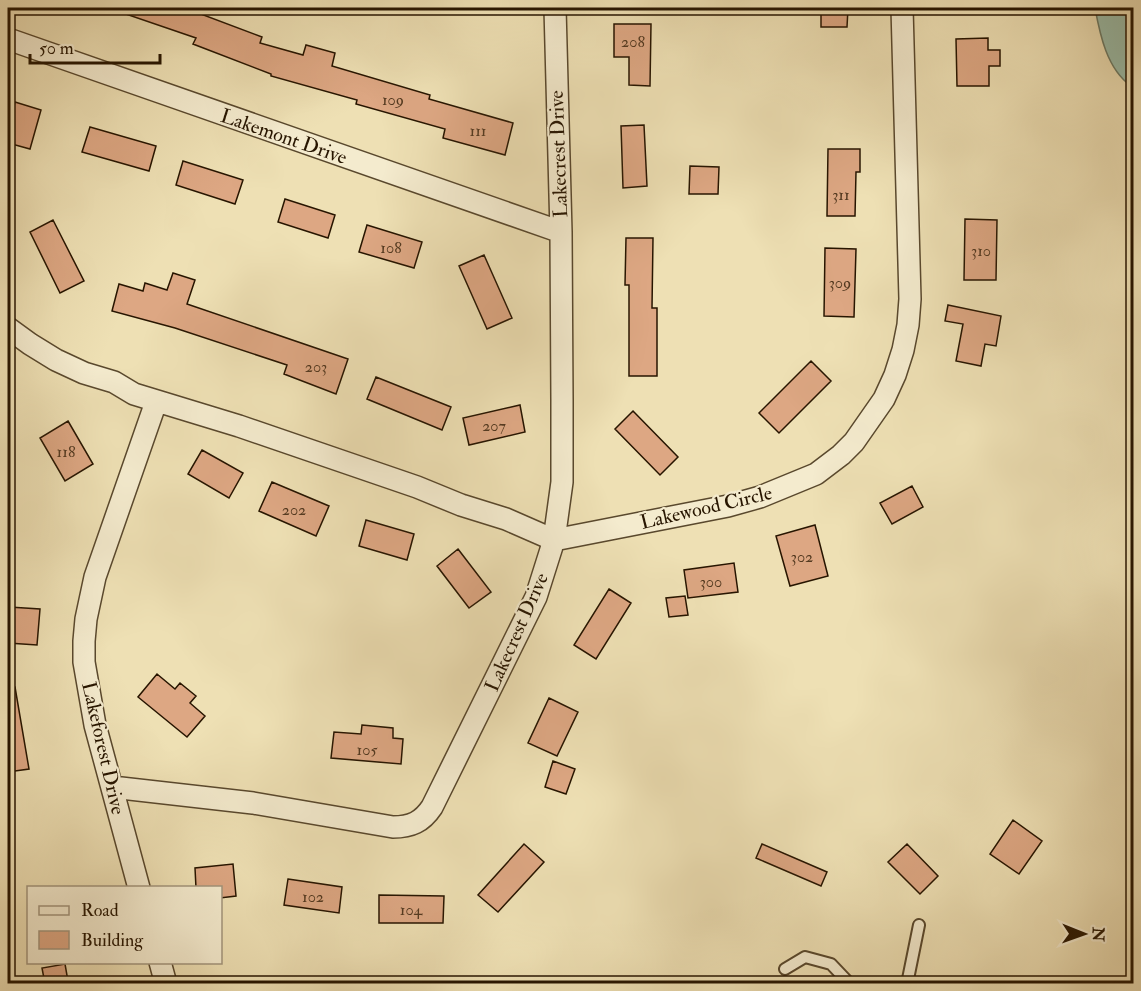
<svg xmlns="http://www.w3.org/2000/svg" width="1141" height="991" viewBox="0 0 1141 991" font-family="'IM FELL Double Pica',serif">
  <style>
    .water { fill: #9abda9; stroke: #6c7a65; stroke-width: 1.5 }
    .building { fill: #dda783; stroke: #271500; stroke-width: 1.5 }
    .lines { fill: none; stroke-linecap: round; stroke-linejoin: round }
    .lane-casing { stroke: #59482d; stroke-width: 14 }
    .street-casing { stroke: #59482d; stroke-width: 24 }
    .lane { stroke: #f4ebce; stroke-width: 10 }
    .street { stroke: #f4ebce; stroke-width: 21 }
    .labels { text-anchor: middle; stroke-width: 4.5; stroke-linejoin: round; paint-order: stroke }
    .number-label { font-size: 16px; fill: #543a21 }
    .street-label { font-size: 20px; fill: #271500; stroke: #f4ebce }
  </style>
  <rect width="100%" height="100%" fill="#eee0b4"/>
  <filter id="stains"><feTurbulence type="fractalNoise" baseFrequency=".00333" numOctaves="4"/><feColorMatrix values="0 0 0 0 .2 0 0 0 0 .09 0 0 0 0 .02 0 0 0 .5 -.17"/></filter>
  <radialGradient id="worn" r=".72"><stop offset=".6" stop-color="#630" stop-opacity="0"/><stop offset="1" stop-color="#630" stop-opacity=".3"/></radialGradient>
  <!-- water -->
  <path class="water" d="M 1095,8 L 1133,8 L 1133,85 L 1131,86 C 1107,69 1100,35 1095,8 Z"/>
  <!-- building -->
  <path class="building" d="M 114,8 L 185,8 L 262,37 L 260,43 L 303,55 L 306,45 L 335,53 L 332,66 L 430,95 L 429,99 L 513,123 L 505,155 L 443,138 L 445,129 L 356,104 L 357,100 L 271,76 L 271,74 L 193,44 L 196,38 L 114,10 Z
    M 821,8 L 848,8 L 847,27 L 821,27 Z
    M 614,24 L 651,24 L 650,86 L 629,85 L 629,57 L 614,57 Z
    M 988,38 L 988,50 L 1000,50 L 1000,66 L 989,66 L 989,86 L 957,86 L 956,39 Z
    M 15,102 L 41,110 L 30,149 L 8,143 L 8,129 Z
    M 644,125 L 647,186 L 623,188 L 621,126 Z
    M 90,127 L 156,146 L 149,171 L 82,152 Z
    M 828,149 L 860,149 L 860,172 L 856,172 L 855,216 L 827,216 Z
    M 183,161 L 243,180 L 235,204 L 176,185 Z
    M 690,166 L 719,167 L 718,194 L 689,194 Z
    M 285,199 L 335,215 L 328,238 L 278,222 Z
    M 965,219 L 997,220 L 996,280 L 964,280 Z
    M 53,220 L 84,281 L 60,293 L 30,232 Z
    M 367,225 L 422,242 L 414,268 L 359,252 Z
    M 626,238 L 653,238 L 652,308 L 657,308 L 657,376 L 629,376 L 629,285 L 625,285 Z
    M 825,248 L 856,249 L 854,317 L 824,316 Z
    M 484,255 L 512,318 L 487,329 L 459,266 Z
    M 173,273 L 195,280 L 187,304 L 348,359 L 336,394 L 284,374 L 287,365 L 175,328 L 112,311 L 119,284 L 143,291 L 145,283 L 167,290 Z
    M 948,305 L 1001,316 L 996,346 L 985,344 L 981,366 L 956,361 L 963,324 L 945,321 Z
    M 811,361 L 831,381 L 779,433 L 759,413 Z
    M 376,377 L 451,407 L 442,430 L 367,399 Z
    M 520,405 L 525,432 L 469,445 L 463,418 Z
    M 633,411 L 678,457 L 660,475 L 615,429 Z
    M 68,421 L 93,464 L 65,481 L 40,438 Z
    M 202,450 L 243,473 L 229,498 L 188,474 Z
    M 272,482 L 329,506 L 316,536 L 259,511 Z
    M 912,486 L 923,507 L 892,524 L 880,503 Z
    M 366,520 L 414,534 L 407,560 L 359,546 Z
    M 815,525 L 828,576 L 790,586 L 776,536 Z
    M 458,549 L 491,592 L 469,608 L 437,566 Z
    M 734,563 L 738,592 L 688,598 L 684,570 Z
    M 609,589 L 631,603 L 596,659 L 574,645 Z
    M 685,596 L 688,615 L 669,617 L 666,598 Z
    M 9,607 L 40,609 L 37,645 L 8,643 Z
    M 157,674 L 175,689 L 180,683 L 196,696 L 190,703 L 205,716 L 187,737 L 138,697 Z
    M 15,687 L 29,769 L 8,772 L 8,688 Z
    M 549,698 L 578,712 L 557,756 L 528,743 Z
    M 362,725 L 393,728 L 393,738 L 403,739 L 401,764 L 331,758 L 334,732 L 361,734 Z
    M 553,761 L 575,769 L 566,794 L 545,787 Z
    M 1013,820 L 1042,841 L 1019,874 L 990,854 Z
    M 524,844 L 544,862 L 498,912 L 478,895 Z
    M 762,844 L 827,872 L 821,886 L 756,858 Z
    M 907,844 L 938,876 L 920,894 L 888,862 Z
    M 233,864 L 236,896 L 220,898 L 220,888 L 196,888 L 195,868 Z
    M 288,879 L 342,887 L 339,913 L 284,905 Z
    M 379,895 L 444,896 L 443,923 L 379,923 Z
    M 65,964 L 68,981 L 45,984 L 42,968 Z"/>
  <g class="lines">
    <defs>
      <path id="lane" d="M 785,969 L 805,957 L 831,964 L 850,984
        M 907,984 L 919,925"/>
      <path id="street" d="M 8,39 L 561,232
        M 8,328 L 30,344 L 56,360 L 84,373 L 114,382 L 134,394 L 239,426 L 417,487 L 461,505 L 506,519 L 554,540 L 728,506 L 760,497 L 816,474 L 841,455 L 854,442 L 884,399 L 895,375 L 903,350 L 908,325 L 910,299 L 902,8
        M 112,787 L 253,803 L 393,827 C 411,827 422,822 432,807 L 536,597 L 554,540 L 562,482 L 562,399 L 561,232 L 555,8
        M 139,888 L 95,725 L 84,662 L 84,641 L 86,619 L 95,577 L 156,402
        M 160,962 L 166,984"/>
    </defs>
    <!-- lane casing -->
    <use href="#lane" class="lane-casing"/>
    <!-- street casing -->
    <use href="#street" class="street-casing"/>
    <!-- lane -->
    <use href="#lane" class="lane"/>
    <!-- street -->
    <use href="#street" class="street"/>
  </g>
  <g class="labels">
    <!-- number labels -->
    <g class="number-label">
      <text x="633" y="47">208</text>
      <text x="393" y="105">109</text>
      <text x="478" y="136">111</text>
      <text x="841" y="200">311</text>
      <text x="391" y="253">108</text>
      <text x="981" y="256">310</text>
      <text x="840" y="288">309</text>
      <text x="316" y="372">203</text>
      <text x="494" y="431">207</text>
      <text x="66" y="457">118</text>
      <text x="294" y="515">202</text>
      <text x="802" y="562">302</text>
      <text x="711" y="587">300</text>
      <text x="367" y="755">105</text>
      <text x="313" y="902">102</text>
      <text x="411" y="915">104</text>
    </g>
    <!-- street labels -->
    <g class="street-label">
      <text transform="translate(284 136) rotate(19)" y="7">Lakemont Drive</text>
      <text transform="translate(558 154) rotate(-92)" y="7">Lakecrest Drive</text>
      <text transform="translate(706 507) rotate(-13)" y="7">Lakewood Circle</text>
      <text transform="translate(516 632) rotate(-66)" y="7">Lakecrest Drive</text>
      <text transform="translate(104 748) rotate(77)" y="7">Lakeforest Drive</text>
    </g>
  </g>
  <!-- margin -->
  <rect width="1141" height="991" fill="none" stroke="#eee0b4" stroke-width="30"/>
  <rect x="9" y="9" width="1123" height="973" fill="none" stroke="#271500" stroke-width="3"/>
  <rect x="15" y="15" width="1111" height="961" fill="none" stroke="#271500" stroke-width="1.5"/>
  <!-- legend -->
  <rect x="27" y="886" width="195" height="78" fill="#f4ebce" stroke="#a2957c" stroke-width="1.5"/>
  <rect x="39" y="906" width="30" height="9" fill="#f4ebce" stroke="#a2957c" stroke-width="1.5"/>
  <text x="81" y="916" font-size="18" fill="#271500">Road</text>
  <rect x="39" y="931" width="30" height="18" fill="#dda783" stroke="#a2957c" stroke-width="1.5"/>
  <text x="81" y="946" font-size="18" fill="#271500">Building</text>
  <!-- north arrow -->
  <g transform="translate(1084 934) rotate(91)" stroke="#f4ebce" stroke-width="4.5" paint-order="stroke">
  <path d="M0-4.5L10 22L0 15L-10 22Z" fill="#271500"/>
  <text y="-9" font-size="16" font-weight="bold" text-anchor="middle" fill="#271500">N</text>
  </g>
  <!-- scale -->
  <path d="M30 54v9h130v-9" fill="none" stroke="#271500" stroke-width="3"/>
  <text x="39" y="54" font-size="18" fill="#271500" stroke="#f4ebce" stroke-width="4.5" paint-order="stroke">50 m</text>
  <rect width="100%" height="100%" filter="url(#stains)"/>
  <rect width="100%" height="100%" fill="url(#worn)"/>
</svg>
